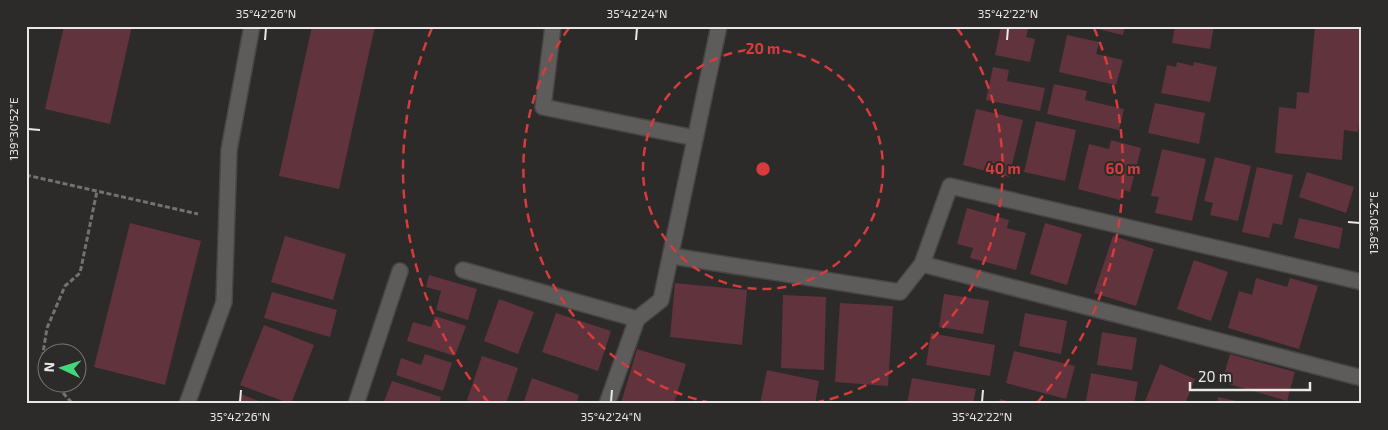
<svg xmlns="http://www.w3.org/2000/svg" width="1388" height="430" viewBox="0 0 1388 430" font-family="'Exo 2',sans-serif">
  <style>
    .building { fill: #61333d }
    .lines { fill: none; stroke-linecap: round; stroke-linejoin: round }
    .lane-casing { stroke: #484546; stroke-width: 18 }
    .street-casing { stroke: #484546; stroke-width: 18 }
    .path { stroke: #747171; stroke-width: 3; stroke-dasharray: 5 2.5; stroke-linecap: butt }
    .lane { stroke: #5e5b5b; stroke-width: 15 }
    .street { stroke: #5e5b5b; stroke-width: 15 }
    .ticks { fill: none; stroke: #e9e7e8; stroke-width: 2 }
    .ring { fill: none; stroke: #d83b3b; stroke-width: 2.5; stroke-dasharray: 9 6 }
    .centre { fill: #d83b3b; stroke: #2d2a2a; stroke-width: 2.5 }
    .ring-label { font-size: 15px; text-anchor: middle; font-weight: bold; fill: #d83b3b; stroke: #2d2a2a; stroke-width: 4; stroke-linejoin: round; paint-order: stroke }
    .neatline { fill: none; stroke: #e9e7e8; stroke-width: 2 }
    .ticks-label { font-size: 12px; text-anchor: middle; fill: #e9e7e8 }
  </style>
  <rect width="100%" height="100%" fill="#2d2a2a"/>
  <!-- building -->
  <path class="building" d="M 64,26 L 132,26 L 110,124 L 45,109 Z
    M 312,26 L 375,26 L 339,189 L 279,176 Z
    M 1001,26 L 1029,26 L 1026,37 L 1035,39 L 1030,62 L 995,55 Z
    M 1085,26 L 1125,26 L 1123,35 Z
    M 1175,26 L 1214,26 L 1210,49 L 1172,43 Z
    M 1315,26 L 1362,26 L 1362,100 L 1358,132 L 1344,130 L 1342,160 L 1275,153 L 1279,107 L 1296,109 L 1297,92 L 1309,93 Z
    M 1067,35 L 1099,42 L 1096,54 L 1123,60 L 1116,85 L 1059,72 Z
    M 1177,62 L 1193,66 L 1194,62 L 1217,67 L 1210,102 L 1161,93 L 1167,65 L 1176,67 Z
    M 993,67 L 1009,70 L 1007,81 L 1045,88 L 1040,111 L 986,100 Z
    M 1054,84 L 1087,91 L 1085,100 L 1124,109 L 1119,130 L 1047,114 Z
    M 1155,103 L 1205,113 L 1199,144 L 1148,133 Z
    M 976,109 L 1023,120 L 1009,177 L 963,165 Z
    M 1036,121 L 1076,130 L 1065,181 L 1024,172 Z
    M 1111,140 L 1141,148 L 1130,192 L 1123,190 L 1120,200 L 1078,189 L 1089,144 L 1109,149 Z
    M 1162,149 L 1206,159 L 1192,221 L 1155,213 L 1159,197 L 1151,196 Z
    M 1215,157 L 1251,166 L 1238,221 L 1210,215 L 1213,203 L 1204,201 Z
    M 1257,167 L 1293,175 L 1282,225 L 1273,223 L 1269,238 L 1242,232 Z
    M 1307,172 L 1354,187 L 1346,213 L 1299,197 Z
    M 967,208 L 1009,220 L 1007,228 L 1026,233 L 1016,270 L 970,258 L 973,248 L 957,244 Z
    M 1299,218 L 1343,228 L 1339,249 L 1294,238 Z
    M 130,223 L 201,241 L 165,385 L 94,367 Z
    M 1045,223 L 1082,234 L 1067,285 L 1030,274 Z
    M 285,236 L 346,254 L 333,300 L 271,282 Z
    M 1113,236 L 1154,249 L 1136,306 L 1094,293 Z
    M 1194,260 L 1228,272 L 1211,321 L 1177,309 Z
    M 429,275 L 477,289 L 468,320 L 436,310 L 441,291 L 426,287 Z
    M 1256,278 L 1287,287 L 1290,278 L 1318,286 L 1299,349 L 1228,328 L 1239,291 L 1252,295 Z
    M 675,283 L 747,290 L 742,345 L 670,337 Z
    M 272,292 L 337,310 L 330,337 L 264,318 Z
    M 944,294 L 989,301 L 983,334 L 939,327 Z
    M 783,295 L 826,297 L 824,370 L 781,368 Z
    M 499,299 L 534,312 L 518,354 L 484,341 Z
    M 840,303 L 893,306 L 888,386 L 835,382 Z
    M 556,313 L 611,331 L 598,371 L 542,352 Z
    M 1025,313 L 1067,321 L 1061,354 L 1019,346 Z
    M 435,316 L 466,326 L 455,356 L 407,341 L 413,322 L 431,327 Z
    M 264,325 L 314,345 L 291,404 L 240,385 Z
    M 1102,332 L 1137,338 L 1132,370 L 1097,365 Z
    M 931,333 L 995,345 L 990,376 L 926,365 Z
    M 637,349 L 686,364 L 674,404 L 621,403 Z
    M 1014,351 L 1075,366 L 1066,399 L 1006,383 Z
    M 425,354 L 452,363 L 443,391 L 396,375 L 401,358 L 421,365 Z
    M 1230,354 L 1295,372 L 1287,401 L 1222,382 Z
    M 482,356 L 518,368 L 506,404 L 478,404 L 467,400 Z
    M 1160,364 L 1195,379 L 1185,404 L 1144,404 Z
    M 767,370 L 819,381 L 815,404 L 760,404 Z
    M 1091,373 L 1138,382 L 1134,404 L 1102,404 L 1086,401 Z
    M 532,378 L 579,395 L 576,404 L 523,404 Z
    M 912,378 L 976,389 L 973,404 L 907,404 Z
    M 392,381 L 441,397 L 439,404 L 383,404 Z
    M 241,394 L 266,404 L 237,404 Z
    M 1218,397 L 1246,403 L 1246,404 L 1217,404 Z
    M 1000,399 L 1015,403 L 1015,404 L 998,404 Z"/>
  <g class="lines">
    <defs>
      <path id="lane" d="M 553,26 L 543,107 L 695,138
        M 672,256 L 900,292 L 922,264 L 950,186 L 1362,282
        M 922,264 L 1362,378
        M 463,270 L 637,319
        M 187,404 L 224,302 L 229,150 L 252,26
        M 356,404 L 400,271"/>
      <path id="street" d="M 607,404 L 637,319 L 661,300 L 719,26"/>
    </defs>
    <!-- lane casing -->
    <use href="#lane" class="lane-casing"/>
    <!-- street casing -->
    <use href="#street" class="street-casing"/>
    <!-- path -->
    <path class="path" d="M 26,175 L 198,214
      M 48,372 L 43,353 L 47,328 L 65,286 L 80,273 L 97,191
      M 53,382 L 73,404"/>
    <!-- lane -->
    <use href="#lane" class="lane"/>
    <!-- street -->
    <use href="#street" class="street"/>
  </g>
  <!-- ticks -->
  <path class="ticks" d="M 265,40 L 266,28M 636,40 L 637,28M 1007,40 L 1008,28M 28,129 L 40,130M 1348,222 L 1360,223M 240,402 L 241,390M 611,402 L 612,390M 982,402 L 983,390"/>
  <!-- distance rings -->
  <g class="ring">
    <circle cx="763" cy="169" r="120"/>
    <path d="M711 403A240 240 0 0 1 569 28M957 28A240 240 0 0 1 815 403"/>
    <path d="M489 403A360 360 0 0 1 432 28M1094 28A360 360 0 0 1 1037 403"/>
  </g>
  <circle cx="763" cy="169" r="8" class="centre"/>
  <g class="ring-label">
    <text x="763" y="54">20 m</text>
    <text x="1003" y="174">40 m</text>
    <text x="1123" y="174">60 m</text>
  </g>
  <!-- border -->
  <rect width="1388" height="430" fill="none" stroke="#2d2a2a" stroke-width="55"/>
  <!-- north arrow -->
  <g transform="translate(62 368) rotate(274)"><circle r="24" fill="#2d2a2a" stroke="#787676"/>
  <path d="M0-4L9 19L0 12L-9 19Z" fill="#43d77b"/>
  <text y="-8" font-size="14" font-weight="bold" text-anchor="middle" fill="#e9e7e8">N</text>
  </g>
  <!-- scale -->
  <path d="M1190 382v8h120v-8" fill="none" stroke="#e9e7e8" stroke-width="2.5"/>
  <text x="1198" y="382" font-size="15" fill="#e9e7e8" stroke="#2d2a2a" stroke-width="4" paint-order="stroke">20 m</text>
  <rect x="28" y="28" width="1332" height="374" class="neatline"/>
  <g class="ticks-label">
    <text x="266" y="18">35°42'26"N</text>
    <text x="637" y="18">35°42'24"N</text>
    <text x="1008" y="18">35°42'22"N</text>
    <text transform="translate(14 129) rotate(-90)" y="4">139°30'52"E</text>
    <text transform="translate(1374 223) rotate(-90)" y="4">139°30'52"E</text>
    <text x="240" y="421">35°42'26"N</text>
    <text x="611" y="421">35°42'24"N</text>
    <text x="982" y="421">35°42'22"N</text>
  </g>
</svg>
